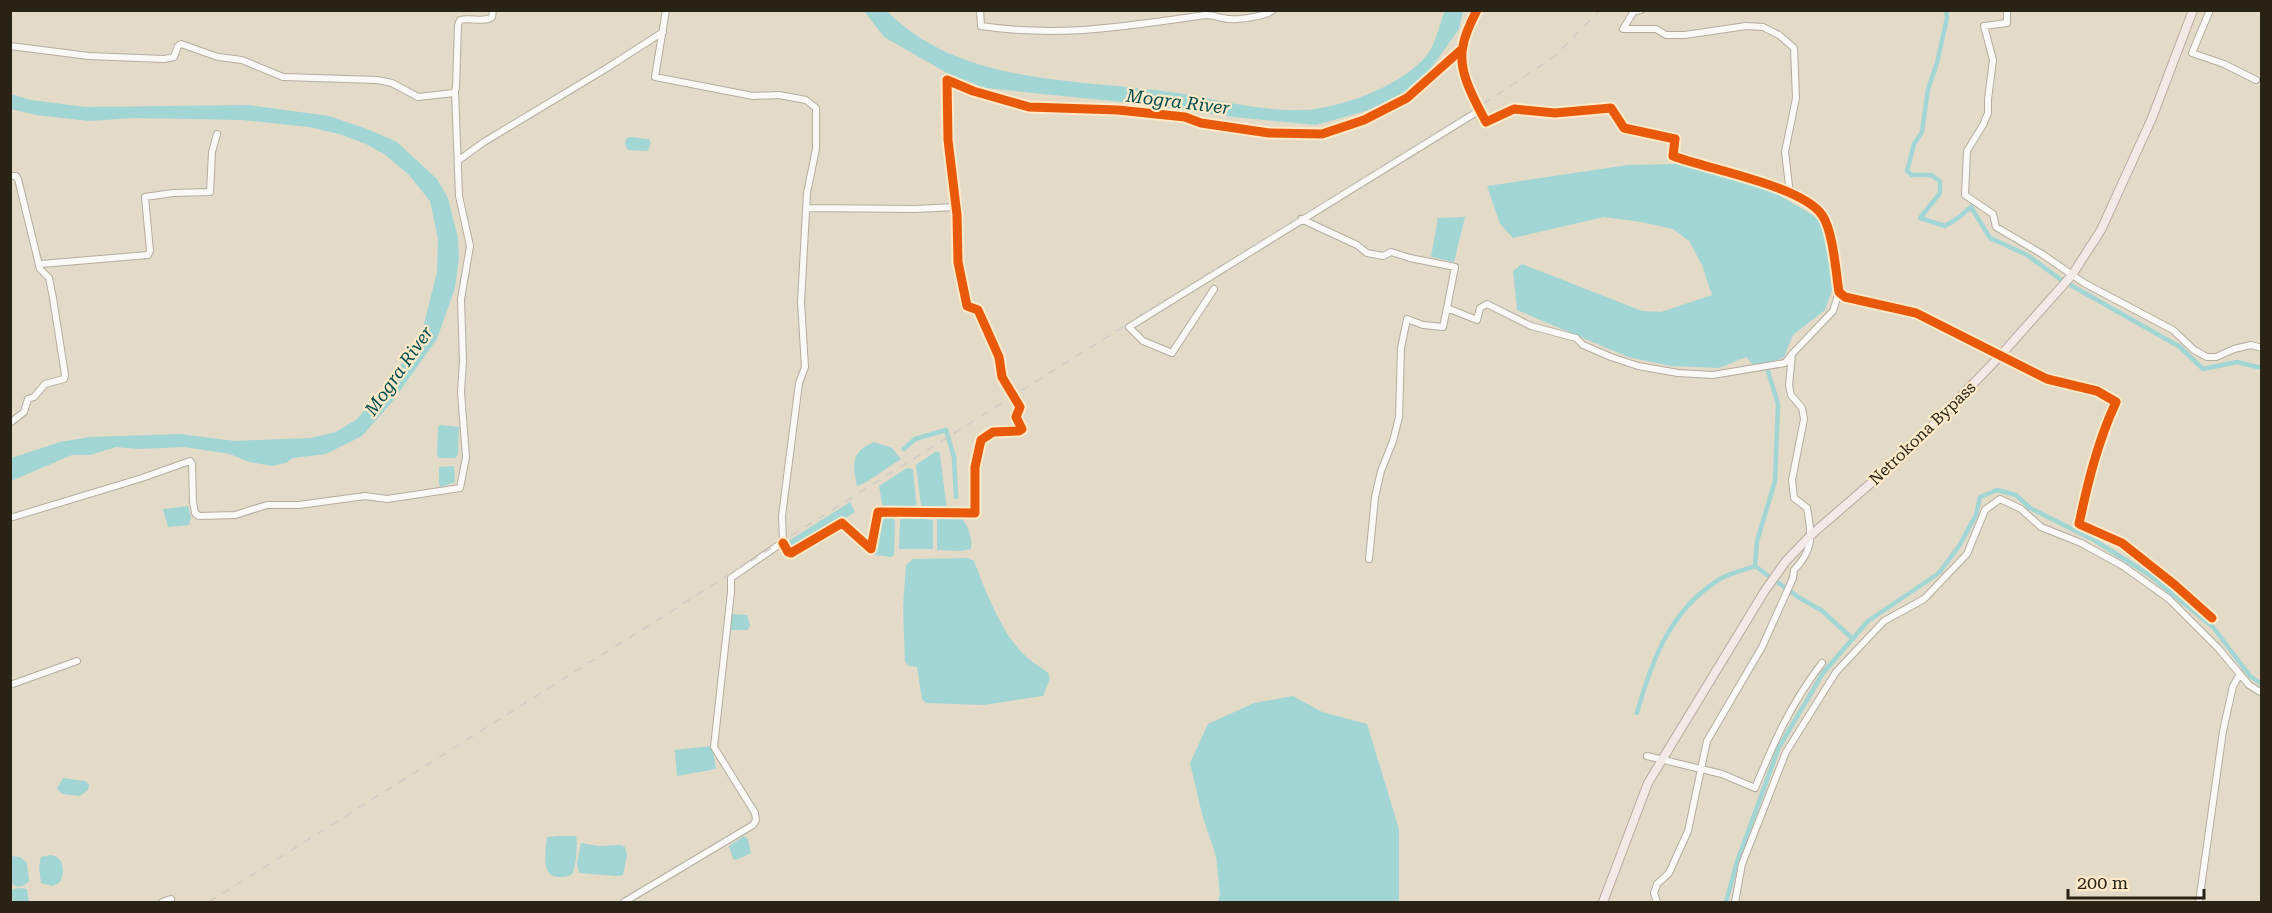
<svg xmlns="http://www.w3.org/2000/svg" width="2272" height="913" viewBox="0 0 2272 913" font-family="'Roboto Serif',serif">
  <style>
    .water { fill: #a2d6d5 }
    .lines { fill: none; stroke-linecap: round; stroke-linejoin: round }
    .canal { stroke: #a2d6d5; stroke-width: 4.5 }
    .minor-casing { stroke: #b4ad9f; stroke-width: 8 }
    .major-casing { stroke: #baa89f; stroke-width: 10 }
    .minor { stroke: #fbf9f7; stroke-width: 6 }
    .major { stroke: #f3e9e7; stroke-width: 8 }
    .rail { stroke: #cfccc6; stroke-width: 1.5; stroke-dasharray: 8 8; stroke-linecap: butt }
    .cycleway-casing { stroke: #fceac8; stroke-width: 13 }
    .cycleway { stroke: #e8590c; stroke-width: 9 }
    .labels { text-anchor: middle; stroke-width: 4.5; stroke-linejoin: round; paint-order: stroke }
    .street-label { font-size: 16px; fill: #292316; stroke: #fceac8 }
    .water-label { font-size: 18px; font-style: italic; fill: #004b50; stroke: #fceac8 }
  </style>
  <rect width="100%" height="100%" fill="#e3dac8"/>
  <!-- water -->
  <path class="water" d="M 864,11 L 887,11 C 962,87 1079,78 1177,93 C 1219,100 1280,116 1321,108 C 1356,102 1412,80 1431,49 C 1437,38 1440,22 1445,11 L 1463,11 L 1459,29 L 1429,71 L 1411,89 L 1369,110 L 1316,125 L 1234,117 L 1122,102 L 985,88 L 947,73 L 884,37 Z
    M 11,94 L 31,100 L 85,107 L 249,105 L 329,116 L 367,129 L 397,142 L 437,179 L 448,198 L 458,238 L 459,257 L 455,288 L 437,339 L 392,402 L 362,436 L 326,454 L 293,458 L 286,463 L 272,466 L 249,462 L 230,454 L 184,447 L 138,449 L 116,447 L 90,455 L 72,455 L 11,481 L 11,458 L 60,442 L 90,437 L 180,434 L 235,441 L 257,440 L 311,438 L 336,432 L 357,419 L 380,393 L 398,370 L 423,328 L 437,272 L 438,239 L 430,201 L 409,175 L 384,154 L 366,144 L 339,134 L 309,127 L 242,120 L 134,118 L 89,121 L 36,115 L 11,109 Z
    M 629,137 L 649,139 L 651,143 L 648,151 L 628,150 L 625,145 L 626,139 Z
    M 1679,164 L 1772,191 L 1821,220 L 1833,287 L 1825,310 L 1793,335 L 1784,357 L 1778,360 L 1754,366 L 1746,357 L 1719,368 L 1670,366 L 1628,357 L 1517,310 L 1513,271 L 1522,264 L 1642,311 L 1661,312 L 1712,295 L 1702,265 L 1689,241 L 1673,229 L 1641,222 L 1604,217 L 1513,238 L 1500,224 L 1487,186 L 1628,165 Z
    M 1465,217 L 1454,262 L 1431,257 L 1438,218 Z
    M 441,425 L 459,427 L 458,454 L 455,458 L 440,458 L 437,455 L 438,427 Z
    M 874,442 L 892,448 L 901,459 L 865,483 L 857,486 C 852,463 851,452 874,442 Z
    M 935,452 L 939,452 L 940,455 L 947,510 L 922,510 L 921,505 L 916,465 Z
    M 454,466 L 455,482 L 441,487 L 439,484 L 439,467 Z
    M 907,468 L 913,469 L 917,511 L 883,509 L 879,486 Z
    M 850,502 L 855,512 L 793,550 L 787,542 Z
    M 188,506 L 191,517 L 189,525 L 168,527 L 163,509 Z
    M 884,516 L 894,518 L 895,522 L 894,555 L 891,557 L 874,555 L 872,552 L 879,518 Z
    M 939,516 C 958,515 964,515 970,534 C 971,540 972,543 971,549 L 960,551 L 937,550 L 937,519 Z
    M 902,517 L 933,520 L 933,549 L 899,549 L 900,521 Z
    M 968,558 L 974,561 C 986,592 1003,638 1029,659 C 1035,664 1042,668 1048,673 L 1050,678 L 1043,696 L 983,705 L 926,703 L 922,699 L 917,667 L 909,666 L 905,662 L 903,607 L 906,565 L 913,559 Z
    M 732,614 L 747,615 L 750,625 L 748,630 L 730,630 Z
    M 1293,696 L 1322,712 L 1367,724 L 1399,829 L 1399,902 L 1218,902 L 1220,895 L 1216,856 L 1203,818 L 1190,763 L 1208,724 L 1254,703 Z
    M 712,746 L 716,769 L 677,776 L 675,750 Z
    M 63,778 L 85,781 L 89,785 L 88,790 L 80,796 L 62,794 L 57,789 Z
    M 559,836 L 576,836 C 578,842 576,869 572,874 C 569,877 562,877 558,877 C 540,877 546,850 547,837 Z
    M 744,836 L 748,839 L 751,853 L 736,860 L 733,859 L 729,846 Z
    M 581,843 L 598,846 L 621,845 L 625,847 L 627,855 L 623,875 L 617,876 L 579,873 L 577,863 Z
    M 51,855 C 64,857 66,874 59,883 L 52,886 L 41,883 L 39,867 L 41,857 Z
    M 11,856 L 20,857 L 27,863 L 29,881 C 24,887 16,889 11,882 Z
    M 19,888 L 27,889 L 29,902 L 13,902 L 11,892 L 13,889 Z"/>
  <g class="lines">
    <!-- canal -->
    <path class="canal" d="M 1946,10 L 1947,18 L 1937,63 L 1928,89 L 1922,132 L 1914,144 L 1907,171 L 1912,175 L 1931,175 L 1940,181 L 1940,193 L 1920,218 L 1945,226 L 1958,218 L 1971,207 L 1990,238 L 2027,255 L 2060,279 L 2180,347 L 2203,369 L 2237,362 L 2262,368
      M 1768,371 L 1778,404 L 1775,481 L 1757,541 L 1755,566 L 1798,597 L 1821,610 L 1853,639
      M 904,449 L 915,439 L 946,430 L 954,457 L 956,497
      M 1637,713 C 1652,659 1671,609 1720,579 C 1730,573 1744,570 1755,566
      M 1726,902 L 1737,862 L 1779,747 L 1823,673 L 1868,621 L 1939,573 L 1959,546 L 1976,515 L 1980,497 L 1997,490 L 2016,495 L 2030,508 L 2094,540 L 2148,574 L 2213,627 L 2250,676 L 2262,684"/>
    <defs>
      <path id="minor" d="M 980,10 L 981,26 C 1061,38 1127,26 1206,15 C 1215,15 1222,19 1230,19 C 1239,20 1267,16 1273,10
        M 1477,10 C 1471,22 1465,33 1463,46 C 1457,71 1475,101 1486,122 L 1514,109 L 1555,113 L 1611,108 L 1624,128 L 1675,139 L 1673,156 C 1708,169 1802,186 1822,215 C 1833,230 1836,273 1839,292 L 1845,297 L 1916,313 L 2047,379 L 2097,391 L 2116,402 C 2098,441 2088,481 2079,524 L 2122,543 L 2175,585 L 2212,618
        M 1641,10 L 1634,11 L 1623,29 L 1656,29 L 1666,35 L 1685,35 L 1746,26 L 1763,27 L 1779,35 L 1794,48 L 1796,98 L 1785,152 L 1790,194
        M 2007,10 L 2007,23 L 1984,26 L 1993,60 L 1988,99 L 1988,113 L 1983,125 L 1967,151 L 1965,195 L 1993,214 L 1996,227 L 2042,254 L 2084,283 L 2173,330 L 2194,350 L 2207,357 L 2216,357 L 2234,349 L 2251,345 L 2262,348
        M 2210,10 L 2192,53 L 2224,64 L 2256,80
        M 10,46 L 89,56 L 164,59 L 174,57 L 178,46 L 181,44 L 218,57 L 242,60 L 283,77 L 377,80 L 392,83 L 418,97 L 454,93 L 456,88 L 458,25 L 460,20 C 470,17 484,23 492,17 L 493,10
        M 459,160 L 484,142 L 607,68 L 663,32
        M 10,176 L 16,176 L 18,179 L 40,269 L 49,278 L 53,298 L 65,375 L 64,379 L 45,384 L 34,397 L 28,399 L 24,412 L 10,423
        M 807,208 L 915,209 L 956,207
        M 1301,219 L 1357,245 L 1367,253 L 1383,256 L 1391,252 L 1410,258 L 1455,267 L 1447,308
        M 41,264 L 148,255 L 150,251 L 145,197 L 173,193 L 210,192 L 212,152 L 217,134
        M 1214,289 L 1172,353 L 1143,341 L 1129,327 L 1480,110
        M 10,518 L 142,478 L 190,461 L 192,464 L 193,502 L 195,513 L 199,516 L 235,515 L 267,505 L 299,505 L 365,496 L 387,499 L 460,488 L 466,457 L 461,392 L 463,361 L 461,299 L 470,246 L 459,196 L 455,91
        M 783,543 L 788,552 L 791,553 L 842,523 L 871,549 L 878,512 L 975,513 L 975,467 L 981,440 L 993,432 L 1019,431 L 1022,429 L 1016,417 L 1020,407 L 1002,377 L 999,357 L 978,310 L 967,306 L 958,262 L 957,215 L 948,140 L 947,80 L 973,91 L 1029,107 L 1118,110 L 1185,117 L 1201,123 L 1269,133 L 1322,134 L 1364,120 L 1407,98 L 1462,49
        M 1369,559 L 1375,497 L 1381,471 L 1393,441 L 1399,417 L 1401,348 L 1407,319 L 1423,325 L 1443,327 L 1447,308 L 1477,320 L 1480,308 L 1487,304 L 1531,326 L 1576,338 L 1583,345 L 1611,357 L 1638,366 L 1678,373 L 1713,375 L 1785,363 L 1792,354
        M 10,685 L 77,661
        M 1647,756 L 1701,769 L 1707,741 L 1762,647 L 1793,578 L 1794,570 C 1814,550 1812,535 1807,508 L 1794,498 L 1792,480 L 1804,419 L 1802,408 L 1791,395 L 1789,385 L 1792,354 L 1833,311 L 1839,292
        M 162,902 L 171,899
        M 624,902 L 753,825 L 756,820 L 755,813 L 714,747 L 731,592 L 731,578 L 783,542 L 782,516 L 799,383 L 805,367 L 801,302 L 807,193 L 816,149 L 816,108 L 806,100 L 779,95 L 753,96 L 655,77 L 666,10
        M 1657,902 L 1654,893 L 1657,884 L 1669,873 L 1688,831 L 1701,769 L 1722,774 L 1755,788 C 1775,740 1790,705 1822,663
        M 1735,902 L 1742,864 L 1786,752 L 1836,672 L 1884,621 L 1924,599 L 1967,554 L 1985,510 L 2000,499 L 2021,509 L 2041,527 L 2081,543 L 2123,566 L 2169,599 L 2218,648 L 2249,685 L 2262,693
        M 2199,902 L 2223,731 L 2233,686 L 2240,674"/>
      <path id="major" d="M 1603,902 L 1648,783 L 1764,592 L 1786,561 L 1811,535 L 1907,452 L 2000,356 L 2072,275 L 2101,230 L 2152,118 L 2193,10"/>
    </defs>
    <!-- minor casing -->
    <use href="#minor" class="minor-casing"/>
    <!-- major casing -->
    <use href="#major" class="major-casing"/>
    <!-- minor -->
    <use href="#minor" class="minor"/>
    <!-- major -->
    <use href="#major" class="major"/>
    <!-- rail -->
    <path class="rail" d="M 209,902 L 1126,325 L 1491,99 L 1555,56 L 1600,10"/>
    <defs>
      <path id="cycleway" d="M 1477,10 C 1471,22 1465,33 1463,46 C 1457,71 1475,101 1486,122 L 1514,109 L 1555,113 L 1611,108 L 1624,128 L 1675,139 L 1673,156 C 1708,169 1802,186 1822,215 C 1833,230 1836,273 1839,292 L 1845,297 L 1916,313 L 2047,379 L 2097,391 L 2116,402 C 2098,441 2088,481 2079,524 L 2122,543 L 2175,585 L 2212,618
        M 783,543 L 788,552 L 791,553 L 842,523 L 871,549 L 878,512 L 975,513 L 975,467 L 981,440 L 993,432 L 1019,431 L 1022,429 L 1016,417 L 1020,407 L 1002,377 L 999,357 L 978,310 L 967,306 L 958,262 L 957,215 L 948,140 L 947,80 L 973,91 L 1029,107 L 1118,110 L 1185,117 L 1201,123 L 1269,133 L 1322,134 L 1364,120 L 1407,98 L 1462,49"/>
    </defs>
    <!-- cycleway casing -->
    <use href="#cycleway" class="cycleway-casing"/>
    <!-- cycleway -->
    <use href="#cycleway" class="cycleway"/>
  </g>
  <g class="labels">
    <!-- street labels -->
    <g class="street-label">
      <text transform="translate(1922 433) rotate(-44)" y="6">Netrokona Bypass</text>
    </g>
    <!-- water labels -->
    <g class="water-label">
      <text transform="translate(1178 102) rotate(7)" y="6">Mogra River</text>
      <text transform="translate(399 371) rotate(-55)" y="6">Mogra River</text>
    </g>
  </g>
  <!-- border -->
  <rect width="2272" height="913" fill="none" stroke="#292316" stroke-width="24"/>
  <!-- scale -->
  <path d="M2068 889v9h136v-9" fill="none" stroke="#292316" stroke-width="3"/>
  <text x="2077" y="889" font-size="18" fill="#292316" stroke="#fceac8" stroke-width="4.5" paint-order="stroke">200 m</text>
</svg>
